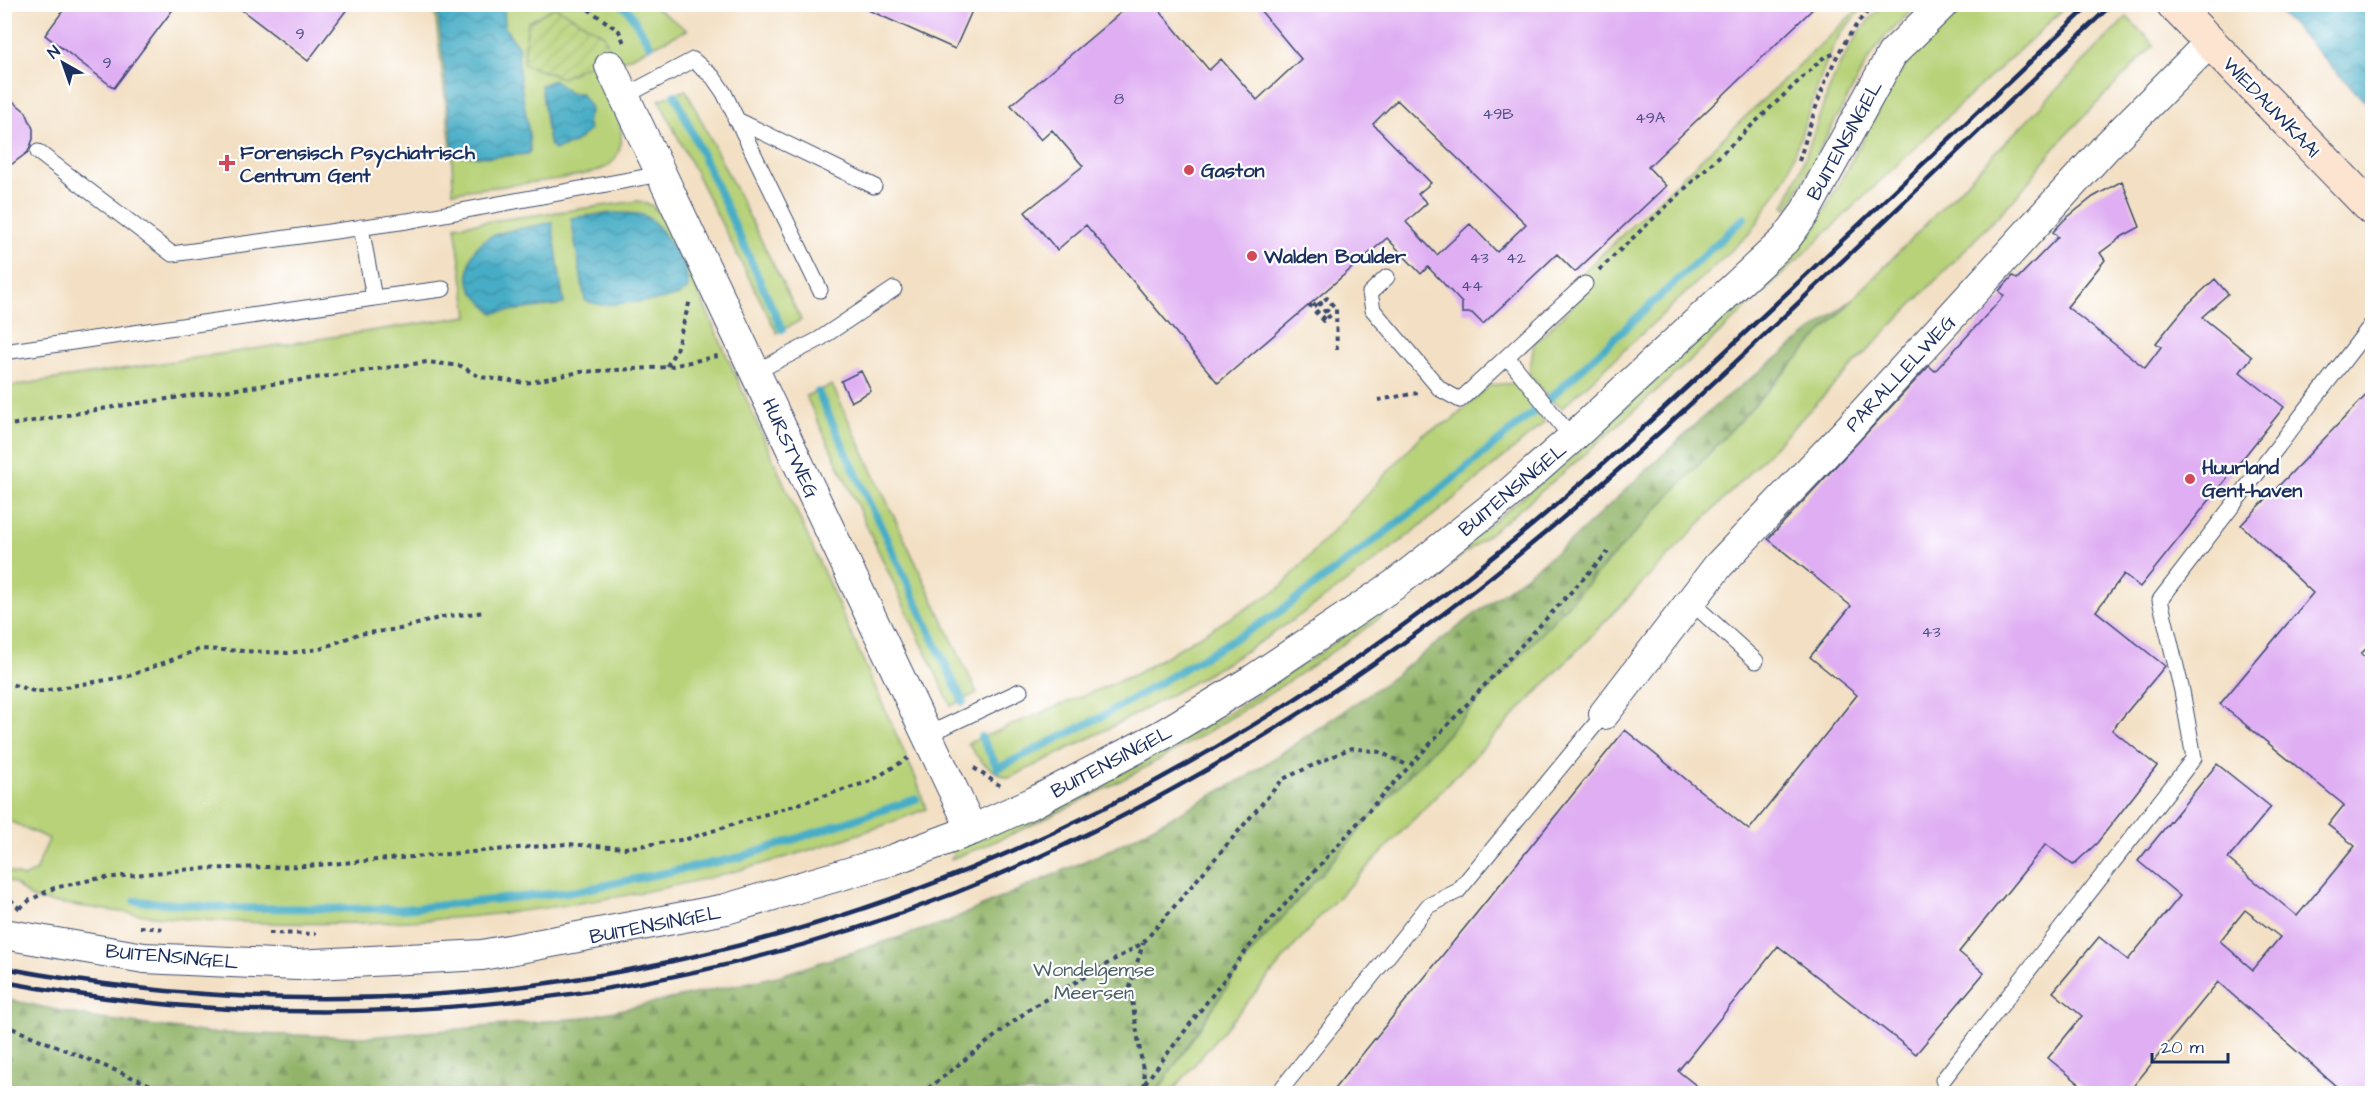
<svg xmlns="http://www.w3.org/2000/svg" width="2377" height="1098" viewBox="0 0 2377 1098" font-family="'Architects Daughter',sans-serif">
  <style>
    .green { fill: #b7d278; stroke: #69806b; stroke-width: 1.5 }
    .forest { fill: url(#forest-firs); stroke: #567263; stroke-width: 1.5 }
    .garden { fill: url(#garden-furrows); stroke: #69806b; stroke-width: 1.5 }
    .water { fill: url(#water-waves); stroke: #316e92; stroke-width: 1.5 }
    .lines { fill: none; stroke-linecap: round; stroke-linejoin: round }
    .stream { stroke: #47adc6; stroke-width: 8 }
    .building { fill: #dfaef3; fill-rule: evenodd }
    .service-casing { stroke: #3b4a6d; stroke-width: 17 }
    .minor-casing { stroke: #3b4a6d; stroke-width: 32 }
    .secondary-casing { stroke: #3b4a6d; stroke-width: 35 }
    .path { stroke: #3b4a6d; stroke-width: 4; stroke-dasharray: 4.5 4.5; stroke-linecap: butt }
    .service { stroke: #fff; stroke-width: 15 }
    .minor { stroke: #fff; stroke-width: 30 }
    .secondary { stroke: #fde4d1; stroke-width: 33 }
    .rail { stroke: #1b2f5e; stroke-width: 4.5 }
    .poi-dot { fill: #d1495b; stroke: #fff; stroke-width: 2 }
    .labels { text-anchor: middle; stroke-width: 4.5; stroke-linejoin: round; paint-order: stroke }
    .number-label { font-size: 16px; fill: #4c4f83 }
    .street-label { font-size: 20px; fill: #1b2f5e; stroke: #fff }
    .poi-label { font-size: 20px; font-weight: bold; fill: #1b2f5e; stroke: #fff; text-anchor: start }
    .park-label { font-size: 20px; fill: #4a6066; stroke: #fff }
  </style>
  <defs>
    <pattern id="forest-firs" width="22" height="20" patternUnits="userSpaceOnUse" patternTransform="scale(1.5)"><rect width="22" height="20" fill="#91b468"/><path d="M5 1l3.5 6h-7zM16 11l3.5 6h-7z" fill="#769359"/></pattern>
    <pattern id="garden-furrows" width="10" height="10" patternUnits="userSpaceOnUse" patternTransform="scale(1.5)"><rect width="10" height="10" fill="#b7d278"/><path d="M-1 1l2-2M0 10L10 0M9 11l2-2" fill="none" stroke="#9db56a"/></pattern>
    <pattern id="water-waves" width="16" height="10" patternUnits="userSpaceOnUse" patternTransform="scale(1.5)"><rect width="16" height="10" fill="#47adc6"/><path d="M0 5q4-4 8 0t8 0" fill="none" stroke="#3a8da4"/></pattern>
  </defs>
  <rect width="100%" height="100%" fill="#fff"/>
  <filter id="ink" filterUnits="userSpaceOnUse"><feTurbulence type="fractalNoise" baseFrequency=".0167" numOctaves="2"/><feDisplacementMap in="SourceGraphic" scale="12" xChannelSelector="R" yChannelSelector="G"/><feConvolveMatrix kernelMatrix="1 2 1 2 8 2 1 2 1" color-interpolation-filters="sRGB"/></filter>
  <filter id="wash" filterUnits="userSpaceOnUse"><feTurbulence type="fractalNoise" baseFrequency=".008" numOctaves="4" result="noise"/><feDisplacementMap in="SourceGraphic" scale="24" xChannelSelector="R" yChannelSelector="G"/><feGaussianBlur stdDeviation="1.35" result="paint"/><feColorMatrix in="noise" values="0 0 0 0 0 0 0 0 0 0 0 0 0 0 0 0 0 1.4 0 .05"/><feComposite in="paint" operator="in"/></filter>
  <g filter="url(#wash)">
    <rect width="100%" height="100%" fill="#f3e0c4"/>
    <!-- green -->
    <path class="green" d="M 434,5 L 652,5 L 687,30 L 622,61 L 618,54 L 593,65 C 605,87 624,117 621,142 C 620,151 615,161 608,166 C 585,180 485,187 453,192 L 452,157 Z
      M 1862,5 L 1865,5 L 1840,34 L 1827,60 L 1787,175 L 1752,231 L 1562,408 L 1549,399 L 1529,374 L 1534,344 L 1590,288 L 1579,276 Z
      M 1883,5 L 1918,5 L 1887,34 L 1868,60 L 1788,208 L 1784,206 C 1821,136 1823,62 1883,5 Z
      M 1967,5 L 2067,5 C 2035,37 2001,66 1968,97 C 1915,148 1862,199 1809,249 C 1600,447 1387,639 1131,775 C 1073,806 1013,836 951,859 L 955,848 L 982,839 L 1137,766 L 1240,706 L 1319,654 L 1424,578 L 1578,452 L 1812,233 L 1896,79 L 1914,55 Z
      M 2127,17 L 2154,45 L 2061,140 L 2017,196 L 1320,916 L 1174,1089 L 1176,1093 L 1159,1093 L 1159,1089 L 1244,961 L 1396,789 L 1853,299 Z
      M 686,90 L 801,320 L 777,333 L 659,100 Z
      M 638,201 L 651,205 L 666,220 L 917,781 L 926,809 C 693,902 436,937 186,919 C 148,916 111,911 73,905 C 61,903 46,903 35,899 C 23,895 20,883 5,880 L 5,870 L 23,877 L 35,872 L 49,839 L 5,819 L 5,387 L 468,316 L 455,226 Z
      M 1518,383 L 1537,408 L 1544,423 C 1450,504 1354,582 1249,649 C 1172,697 1091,738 1009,778 C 990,771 978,761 968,743 L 1136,674 L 1279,589 L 1423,434 L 1452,420 L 1490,385 Z
      M 832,385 L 977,693 L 951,706 L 806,396 Z"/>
    <!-- forest -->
    <path class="forest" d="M 1853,299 L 1396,789 L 1244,961 L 1159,1089 L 1159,1093 L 5,1093 L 5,999 L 93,1018 L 209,1033 L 369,1037 L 582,1018 L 778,976 L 944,923 L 1112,849 L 1246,777 L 1382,685 L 1572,540 L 1715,406 Z"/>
    <!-- garden -->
    <path class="garden" d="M 555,7 L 604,35 L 611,54 L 562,78 L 523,64 L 528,22 Z"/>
    <!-- water -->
    <path class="water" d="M 437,5 L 504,5 L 505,28 L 519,48 C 516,82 530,117 530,151 L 528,154 L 491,157 L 454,155 Z
      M 2273,5 L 2372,5 L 2372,109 Z
      M 554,80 L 569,93 L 581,93 L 591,108 L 587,122 L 590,130 L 574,143 L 554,150 L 549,143 L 541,85 Z
      M 612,213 C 621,214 637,212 645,216 C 662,225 691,270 688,289 L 679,295 L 661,300 L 601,305 L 585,301 L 571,218 Z
      M 552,222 L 564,304 L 493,313 C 475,294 464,289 470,262 C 478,226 524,231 552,222 Z"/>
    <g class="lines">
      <!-- stream -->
      <path class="stream" d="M 620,4 L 628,10 L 650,45
        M 675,95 L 782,329
        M 818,392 L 963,702
        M 981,737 L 998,768 L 1103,716 L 1275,615 L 1424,503 L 1549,399 L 1744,218
        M 135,901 L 230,908 L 404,909 L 577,891 L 741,857 L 916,799"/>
    </g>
    <g id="blocks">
      <!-- building -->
      <path class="building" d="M 68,4 L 177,4 L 114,88 L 45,35 Z
        M 234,4 L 351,4 L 308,61 Z
        M 855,4 L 975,4 L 955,49 Z
        M 1131,4 L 1154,4 L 1209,70 L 1221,59 L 1257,100 L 1301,59 L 1255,4 L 1818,4 L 1648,167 L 1666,186 L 1575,272 L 1557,254 L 1483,324 L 1472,313 L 1462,313 L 1462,303 L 1428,267 L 1421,274 L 1387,238 L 1218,383 L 1086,225 L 1057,250 L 1025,212 L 1083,166 L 1052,130 L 1041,140 L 1011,105 ZM 1397,100 L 1526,224 L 1497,252 L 1470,224 L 1437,255 L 1406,222 L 1427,203 L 1418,194 L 1431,183 L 1373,124 Z
        M 4,94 L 26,112 L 33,129 L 33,139 L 28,152 L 4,170 Z
        M 2122,181 L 2140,227 L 2123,236 L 2100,253 L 2105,260 L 2067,307 L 2145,368 L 2161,347 L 2156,343 L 2187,305 L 2215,279 L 2228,294 L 2202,317 L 2252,357 L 2240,372 L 2284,407 L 2140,587 L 2124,574 L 2096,611 L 2165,666 L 2112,730 L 2157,766 L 2097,843 L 2073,865 L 2046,844 L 1959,952 L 1984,973 L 1916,1054 L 1778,946 L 1678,1071 L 1707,1094 L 1330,1094 L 1625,730 L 1749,830 L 1857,695 L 1810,657 L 1851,606 L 1768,539 L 1929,366 L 1935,371 L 2004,296 L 1999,291 L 2013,276 L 2017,279 L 2058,237 L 2053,232 L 2064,220 L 2093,197 Z
        M 861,371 L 871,391 L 851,402 L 841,381 Z
        M 2373,388 L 2373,641 L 2361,654 L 2373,663 L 2373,1094 L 2345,1094 L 2218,982 L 2127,1094 L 2092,1094 L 2048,1058 L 2082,1016 L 2053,992 L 2099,937 L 2128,960 L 2180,896 L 2138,861 L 2217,764 L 2271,807 L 2228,859 L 2297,916 L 2355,846 L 2328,825 L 2344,805 L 2220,704 L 2313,593 L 2241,525 ZM 2245,910 L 2280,937 L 2253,970 L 2220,941 Z"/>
    </g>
  </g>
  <g filter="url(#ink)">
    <use href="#blocks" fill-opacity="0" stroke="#3b4a6d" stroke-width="1.5"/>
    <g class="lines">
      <defs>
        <path id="service" d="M 623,97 L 693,60 L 713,77 L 724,93 L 820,290
          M 735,119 L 874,186
          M 38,152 L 172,254 L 407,221 L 661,174
          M 1387,277 L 1370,293 L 1373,310 L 1440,389 L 1460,400 L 1585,284
          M 374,298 L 443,289
          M 4,352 L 374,298 L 361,227
          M 1508,358 L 1572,438
          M 755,372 L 818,340 L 894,289
          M 1692,603 L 1756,661
          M 927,735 L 1020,691
          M 1943,1080 L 2194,758 L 2182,691 L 2160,600 L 2372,324
          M 1282,1094 L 1283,1087 L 1428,906 L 1458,891 L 1604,714"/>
        <path id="minor" d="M 610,66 L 972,830
          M 1604,714 L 1718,566 L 1843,435 L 2107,146 L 2209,43
          M 4,934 L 144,958 L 297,965 L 482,955 L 726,909 L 892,860 L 972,830 L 1034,802 L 1162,735 L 1254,679 L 1394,585 L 1505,497 L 1572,438 L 1785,240 L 1804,214 L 1892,54 L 1943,4"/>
        <path id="secondary" d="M 2173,4 L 2372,209"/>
      </defs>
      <!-- service casing -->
      <use href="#service" class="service-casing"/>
      <!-- minor casing -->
      <use href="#minor" class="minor-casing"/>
      <!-- secondary casing -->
      <use href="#secondary" class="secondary-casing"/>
      <!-- path -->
      <path class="path" d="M 581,4 L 619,31 L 624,43
        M 1799,161 C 1817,104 1831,47 1875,4
        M 1599,270 L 1823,58 L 1836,53
        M 1309,304 L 1323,321 L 1331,315 L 1319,301 L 1313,307 L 1323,318 L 1327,314 L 1319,304 L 1327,298 L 1336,309 L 1337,352
        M 667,366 L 676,350 L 690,300
        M 1378,400 L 1418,393
        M 4,426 L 125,405 L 427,362 L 461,366 L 480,377 L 526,383 L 580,372 L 667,367 L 718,356
        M 4,682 L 37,692 L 129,676 L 200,649 L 288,653 L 320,649 L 358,634 L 400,629 L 442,617 L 485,612
        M 974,768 L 1002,787
        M 4,893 L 20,909
        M 20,908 L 30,900 L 54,888 L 95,879 L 192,869 L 306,866 L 566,844 L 625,848 L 687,839 L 871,781 L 908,758
        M 140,927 L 166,929
        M 269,933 L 316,934
        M 4,1025 L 173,1094
        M 1145,1083 L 1262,930 L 1380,798 L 1608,552
        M 921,1094 L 1031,1008 L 1143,943 L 1283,779 L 1351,748 L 1380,752 L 1409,766
        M 1140,1094 L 1145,1083 L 1130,987 L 1143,943"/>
      <!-- service -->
      <use href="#service" class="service"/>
      <!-- minor -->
      <use href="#minor" class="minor"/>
      <!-- secondary -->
      <use href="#secondary" class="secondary"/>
      <!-- rail -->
      <path class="rail" d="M 4,968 C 566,1074 1079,894 1514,540 C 1602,468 1684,390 1766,313 C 1875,210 1983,107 2091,4
        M 4,982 C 321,1041 656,1011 955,893 C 1130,823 1292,726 1443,614 C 1567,521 1680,415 1793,308 C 1899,207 2006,106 2112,4"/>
    </g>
  </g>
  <!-- markers -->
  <g class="poi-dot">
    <path d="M224 154h6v6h6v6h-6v6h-6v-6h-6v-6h6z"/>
    <circle cx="1189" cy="170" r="6"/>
    <circle cx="1252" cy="256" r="6"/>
    <circle cx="2190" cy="479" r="6"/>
  </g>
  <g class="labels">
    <!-- number labels -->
    <g class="number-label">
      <text x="300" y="39">9</text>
      <text x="107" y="68">9</text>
      <text x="1119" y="104">8</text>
      <text x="1498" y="119">49B</text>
      <text x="1650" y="123">49A</text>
      <text x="1479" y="263">43</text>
      <text x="1516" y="263">42</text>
      <text x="1472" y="291">44</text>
      <text x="1931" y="637">43</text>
    </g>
    <!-- street labels -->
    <g class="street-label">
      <text transform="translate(2272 107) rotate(46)" y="7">WIEDAUWKAAI</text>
      <text transform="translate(1844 140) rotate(-61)" y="7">BUITENSINGEL</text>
      <text transform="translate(1900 373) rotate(-47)" y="7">PARALLELWEG</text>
      <text transform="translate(791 448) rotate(65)" y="7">HURSTWEG</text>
      <text transform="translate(1512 489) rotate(-40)" y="7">BUITENSINGEL</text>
      <text transform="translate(1111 761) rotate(-28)" y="7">BUITENSINGEL</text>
      <text transform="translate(655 924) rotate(-11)" y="7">BUITENSINGEL</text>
      <text transform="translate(172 956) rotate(5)" y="7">BUITENSINGEL</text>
    </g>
    <!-- poi labels -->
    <g class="poi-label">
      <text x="240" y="159">Forensisch Psychiatrisch<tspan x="240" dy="23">Centrum Gent</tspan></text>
      <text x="1201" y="177">Gaston</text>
      <text x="1264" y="263">Walden Boulder</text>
      <text x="2202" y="474">Huurland<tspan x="2202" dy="23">Gent-haven</tspan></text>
    </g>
    <!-- park labels -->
    <g class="park-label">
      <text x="1094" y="976">Wondelgemse<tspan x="1094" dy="23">Meersen</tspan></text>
    </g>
  </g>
  <!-- margin -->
  <rect width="2377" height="1098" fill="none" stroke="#fff" stroke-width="24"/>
  <!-- north arrow -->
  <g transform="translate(63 63) rotate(320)" stroke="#ffffff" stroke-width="4.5" paint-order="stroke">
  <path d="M0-4.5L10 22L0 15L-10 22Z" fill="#1b2f5e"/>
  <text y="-9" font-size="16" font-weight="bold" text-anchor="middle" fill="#1b2f5e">N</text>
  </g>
  <!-- scale -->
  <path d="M2152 1053v9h76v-9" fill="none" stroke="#1b2f5e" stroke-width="3"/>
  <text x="2161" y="1053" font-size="18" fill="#1b2f5e" stroke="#ffffff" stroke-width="4.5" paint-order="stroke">20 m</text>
</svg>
